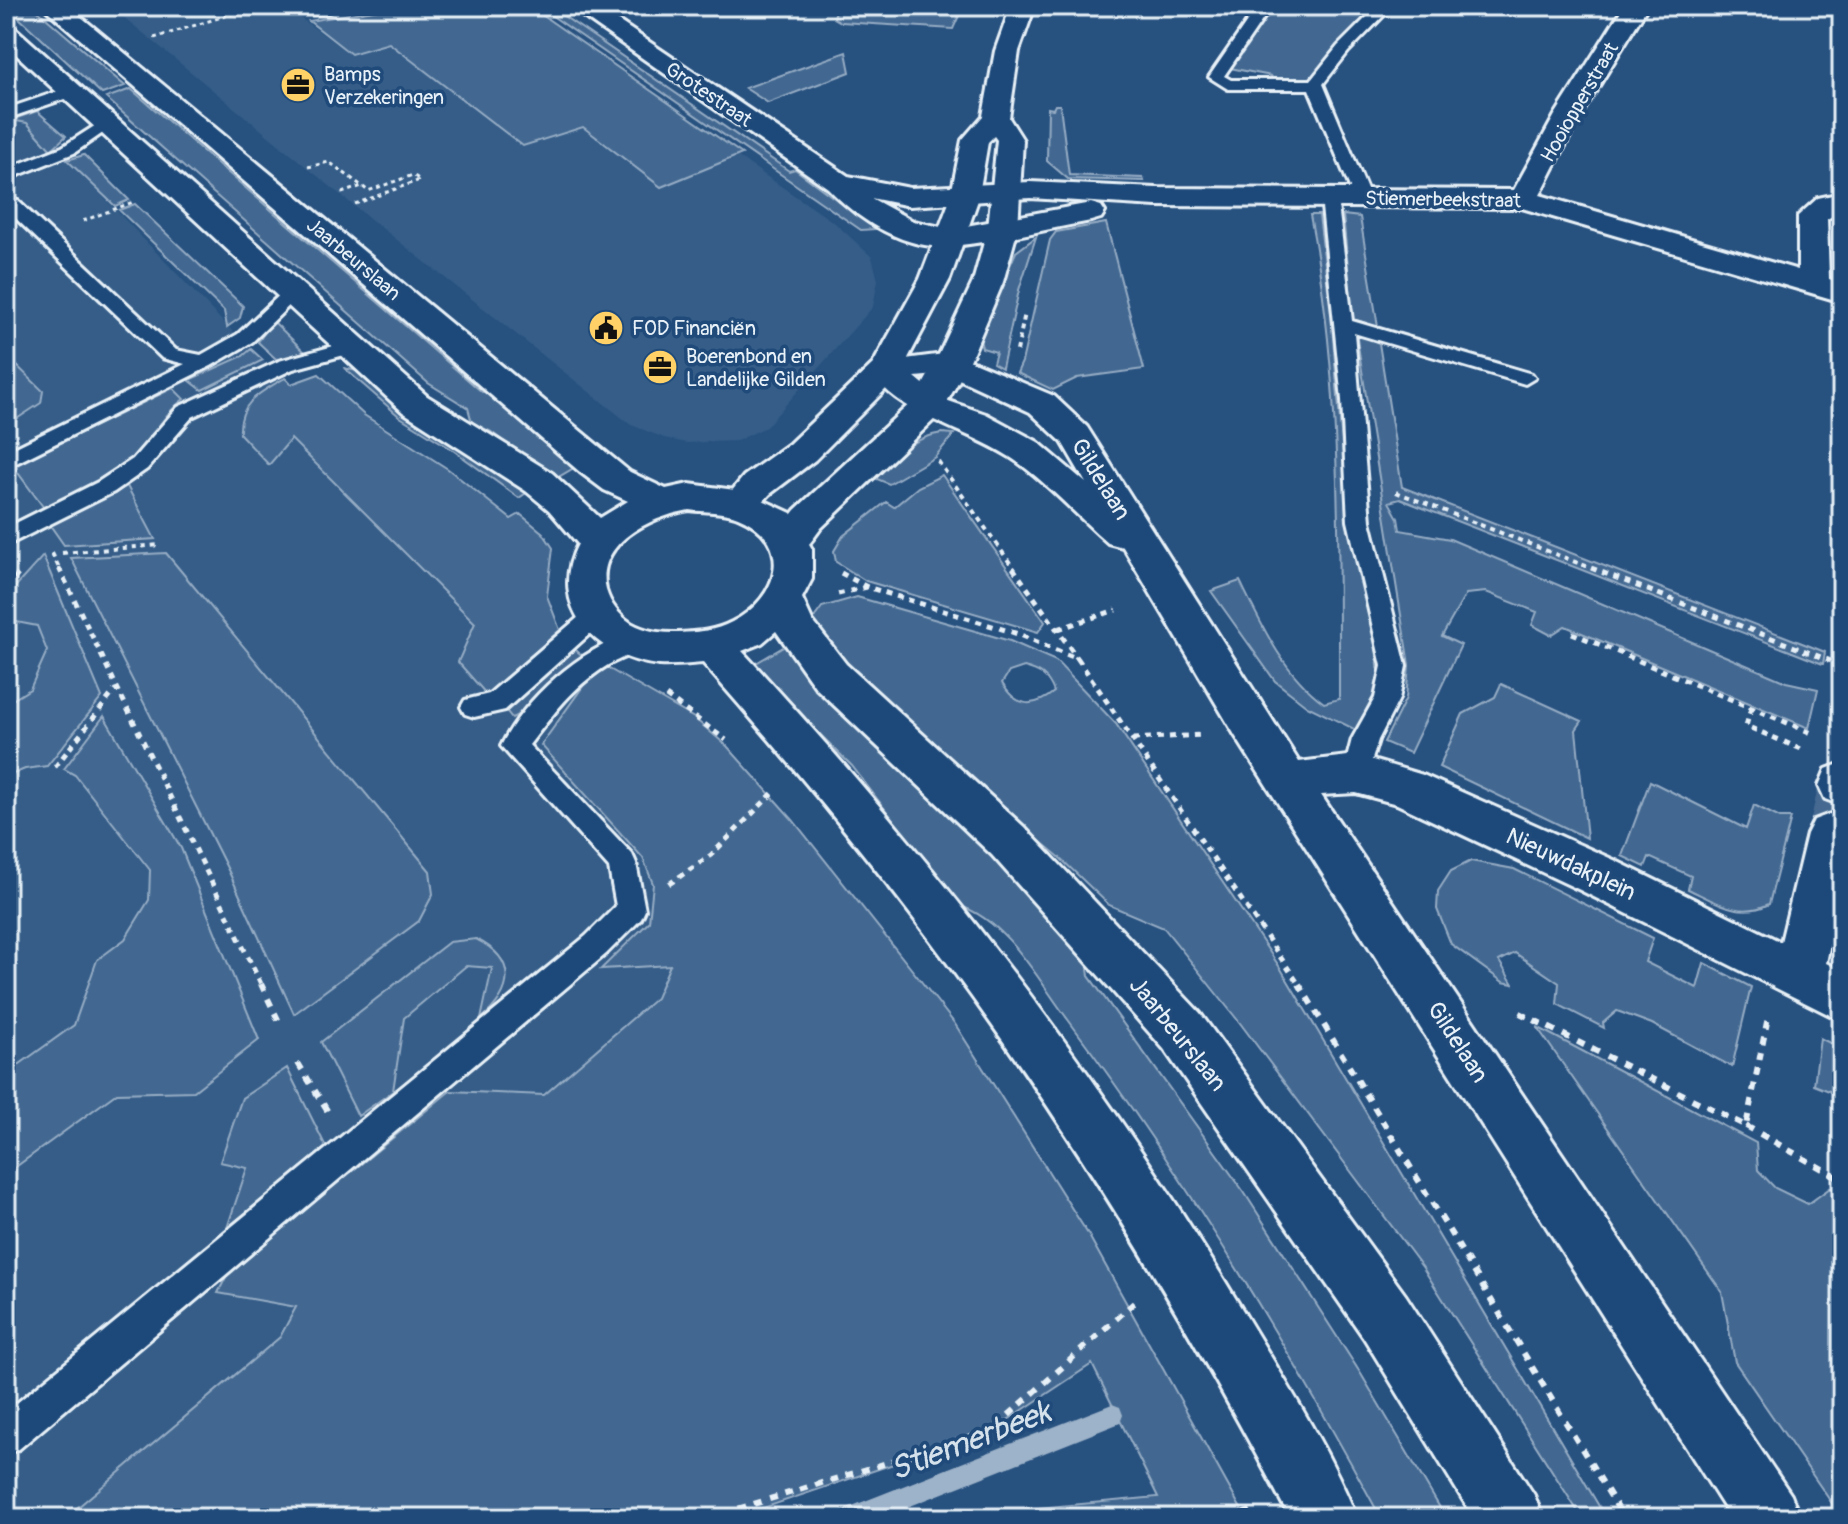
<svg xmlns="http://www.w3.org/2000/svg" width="1848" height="1524" viewBox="0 0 1848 1524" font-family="Pangolin,sans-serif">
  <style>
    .built { fill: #355d88 }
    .green { fill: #436891; stroke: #96acc4; stroke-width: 2; fill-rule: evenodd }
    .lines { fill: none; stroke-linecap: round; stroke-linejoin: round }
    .stream { fill: #9db3c9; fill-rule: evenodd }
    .minor-tunnel { stroke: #446991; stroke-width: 44; stroke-dasharray: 44 22; stroke-linecap: butt }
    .service-casing { stroke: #e8f1f8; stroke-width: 6 }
    .minor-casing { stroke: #e8f1f8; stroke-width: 6 }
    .tertiary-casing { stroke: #e8f1f8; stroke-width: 6 }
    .secondary-casing { stroke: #e8f1f8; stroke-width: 6 }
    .path-far3 { stroke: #e8f1f8; stroke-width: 3; stroke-dasharray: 4 4; stroke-linecap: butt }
    .path-far2 { stroke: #e8f1f8; stroke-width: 4; stroke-dasharray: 5 5; stroke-linecap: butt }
    .path-far1 { stroke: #e8f1f8; stroke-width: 5; stroke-dasharray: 6 6; stroke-linecap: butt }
    .path { stroke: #e8f1f8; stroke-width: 6; stroke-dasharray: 8 8; stroke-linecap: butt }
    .service { fill: #1f4a7a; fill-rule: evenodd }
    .minor { fill: #1f4a7a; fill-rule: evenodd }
    .tertiary { fill: #1f4a7a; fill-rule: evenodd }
    .secondary { fill: #1f4a7a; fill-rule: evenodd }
    .labels { text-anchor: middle; stroke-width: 7; stroke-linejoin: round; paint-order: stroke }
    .far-poi-label { font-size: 20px; fill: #e8f1f8; stroke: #1f4a7a; text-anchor: start }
    .far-street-label { font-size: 20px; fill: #e8f1f8; stroke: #1f4a7a }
    .street-label { font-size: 24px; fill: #e8f1f8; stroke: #1f4a7a }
    .near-water-label { font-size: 32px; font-style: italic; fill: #d5e2ec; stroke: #1f4a7a }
  </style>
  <rect width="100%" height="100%" fill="#27517f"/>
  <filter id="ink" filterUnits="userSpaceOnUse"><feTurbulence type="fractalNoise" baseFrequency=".0125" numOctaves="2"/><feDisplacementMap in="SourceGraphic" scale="16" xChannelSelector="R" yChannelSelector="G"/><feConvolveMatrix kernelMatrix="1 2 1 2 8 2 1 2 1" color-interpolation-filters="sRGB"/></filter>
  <g filter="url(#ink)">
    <!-- built -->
    <path class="built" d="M 110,6 L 284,6 L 350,54 L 389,43 L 522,146 L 583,127 L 661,187 L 737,156 L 835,223 L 872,257 L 878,280 L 873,307 L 766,427 L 737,441 L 686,443 L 664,438 L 631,425 L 354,206 Z
      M 6,102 L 66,158 L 226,325 L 552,640 L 605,689 L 666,850 L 696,988 L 97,1518 L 6,1518 Z"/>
    <!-- green -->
    <path class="green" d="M 6,6 L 32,6 L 125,86 L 102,94 Z
      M 397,6 L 529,6 L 742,154 L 661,187 L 583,127 L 523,146 L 389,43 L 351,54 L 309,21 Z
      M 538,6 L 549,6 L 789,171 L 795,169 L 876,229 L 861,230 Z
      M 837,6 L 962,9 L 953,29 L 841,22 L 834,18 Z
      M 1271,6 L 1374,6 L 1333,51 L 1311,81 L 1274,80 L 1271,76 L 1230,68 Z
      M 846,52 L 850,72 L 768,103 L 745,88 Z
      M 131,89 L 482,392 L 497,391 L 577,466 L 555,479 L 490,431 L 472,423 L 468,408 L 428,383 L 106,98 Z
      M 1055,105 L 1060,105 L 1069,175 L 1143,178 L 1144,181 L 1068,179 L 1047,161 L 1048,108 L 1053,109 Z
      M 37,111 L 66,136 L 51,150 L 27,123 L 11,120 Z
      M 84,155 L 129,200 L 115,206 L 67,160 Z
      M 135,204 L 243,306 L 240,318 L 227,327 L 224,311 L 119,210 Z
      M 1310,215 L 1319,215 L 1331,314 L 1349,528 L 1376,647 L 1380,683 L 1356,730 L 1307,706 L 1275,681 L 1211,591 L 1240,581 C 1262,626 1283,673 1324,703 L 1339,699 C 1339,538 1341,374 1310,215 Z
      M 1343,215 L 1360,217 L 1378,327 L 1353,319 Z
      M 1106,223 L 1144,369 L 1077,378 L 1053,390 L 1017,373 L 1022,362 L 1050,240 L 1056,232 Z
      M 1036,237 L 1019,290 L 1002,368 L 993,363 L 996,352 L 982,348 L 979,335 L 1016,252 Z
      M 273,321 L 309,356 L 276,359 L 258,342 Z
      M 1356,333 L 1379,343 L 1402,487 L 1825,652 L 1823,664 L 1400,499 L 1389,502 L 1398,518 L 1400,530 L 1450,539 L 1786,682 L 1818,689 L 1809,728 L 1565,626 L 1551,635 L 1532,625 L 1537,612 L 1486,592 L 1466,594 L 1442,636 L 1461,645 L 1410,753 L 1384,742 L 1406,698 L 1409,665 Z
      M 251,349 L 263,360 L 202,390 L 189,380 L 243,356 Z
      M 6,355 L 43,391 L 41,403 L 6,426 Z
      M 344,368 L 357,371 L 403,409 L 529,491 L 519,498 L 450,448 L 400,417 Z
      M 319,374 L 364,415 L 448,469 L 511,519 L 520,514 L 543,533 L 553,548 L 547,596 L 560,630 L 487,695 L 458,662 L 475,623 L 291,439 L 269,465 L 240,434 C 238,403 260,392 285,378 L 291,384 Z
      M 173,388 L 184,399 C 163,414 154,437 137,456 C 115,481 73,494 44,508 L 13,466 Z
      M 942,433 L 954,434 L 935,457 L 889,484 L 872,477 C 893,458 913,437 942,433 Z
      M 942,475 L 1045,622 L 1038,632 L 866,581 L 836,562 L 834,551 L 843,536 L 886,502 L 894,507 L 918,487 Z
      M 127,486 L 155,539 L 64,545 L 50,525 Z
      M 166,553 L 430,871 L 433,894 L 419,921 L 294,1014 L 229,872 L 71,558 Z
      M 43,556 L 102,697 L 47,766 L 25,769 L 6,777 L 6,704 L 30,689 L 47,651 L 37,626 L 6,620 L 6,597 Z
      M 857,597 L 1010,641 L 1056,661 L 1116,724 L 1281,969 L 1606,1518 L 1582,1518 L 1423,1268 L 1240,1023 L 1164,928 L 1109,905 L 1058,856 L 980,792 L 837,657 L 809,625 L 822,607 ZM 1024,667 C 1040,671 1048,676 1054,692 C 1033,709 1016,707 1002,683 L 1009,672 Z
      M 785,646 L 890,757 L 1024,878 L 1086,952 L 1089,976 L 1244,1192 L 1361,1374 L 1446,1518 L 1381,1518 C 1288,1346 1186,1178 1069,1021 C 1038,980 1008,921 958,905 L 852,766 L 751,666 Z
      M 572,647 L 584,657 L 562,671 L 533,707 L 512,718 L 504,708 Z
      M 606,667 L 694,718 L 727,746 L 793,820 L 955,1024 L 1088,1234 L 1246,1518 L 992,1518 L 1016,1510 L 1158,1497 L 1092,1364 L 991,1431 L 734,1518 L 65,1518 L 280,1337 L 296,1307 L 218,1293 L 228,1273 L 450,1091 L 544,1095 L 656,998 L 670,965 L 601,969 L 649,922 L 653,884 L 643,858 L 541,745 L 584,685 Z
      M 1501,684 L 1582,721 L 1576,730 L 1587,838 L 1439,767 L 1463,714 L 1495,697 Z
      M 104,716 L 181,848 L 259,1040 L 194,1091 L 117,1093 L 6,1174 L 6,1074 L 74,1025 L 97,960 L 125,939 L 149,900 L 150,870 L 75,775 L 64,769 Z
      M 1650,781 L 1746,829 L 1754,805 L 1780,818 L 1791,818 L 1769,904 C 1740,919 1716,902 1688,889 L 1691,876 L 1649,857 L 1645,867 L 1622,856 Z
      M 1471,861 L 1514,869 L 1653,938 L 1645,962 L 1697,988 L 1704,963 L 1751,987 L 1732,1067 L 1652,1024 L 1617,1011 L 1603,1023 L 1604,1028 L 1557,1004 L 1559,983 L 1515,953 L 1499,961 L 1513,984 L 1503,982 L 1451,944 L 1437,909 L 1438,891 L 1451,871 Z
      M 476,939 C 518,960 514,991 481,1019 L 492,968 L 466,966 L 404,1018 L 393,1091 L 358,1116 L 321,1042 L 449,942 Z
      M 1537,1027 L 1756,1143 L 1758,1170 L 1775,1188 L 1808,1204 L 1830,1188 L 1842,1195 L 1842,1518 L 1735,1362 L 1722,1292 Z
      M 1820,1038 L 1842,1049 L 1842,1096 L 1814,1085 Z
      M 287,1068 L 326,1147 L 227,1228 L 247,1168 L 220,1162 L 242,1098 Z"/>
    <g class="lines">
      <!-- stream -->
      <path class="stream" d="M 1112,1404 L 1120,1407 L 1123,1415 L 1120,1423 L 880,1518 L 838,1518 L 842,1510 Z"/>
      <!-- minor-tunnel -->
      <path class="minor-tunnel" d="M 1830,834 L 1841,786"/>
      <defs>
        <path id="service" d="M 288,6 L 344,6 C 331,15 300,17 288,6 Z
          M 1258,6 L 1272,6 L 1224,76 L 1231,80 L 1311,80 L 1338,46 L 1378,6 L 1393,6 L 1348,52 L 1323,84 L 1370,197 L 1368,201 L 1362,202 L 1354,197 L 1309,89 L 1228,89 L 1209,77 Z
          M 71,87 L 79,92 L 76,95 L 6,119 L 6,109 Z
          M 107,118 L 115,123 L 113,126 L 74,153 L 6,180 L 6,169 L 62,147 Z
          M 1329,192 L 1337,197 L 1352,321 L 1532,374 L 1535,378 L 1525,384 L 1354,333 L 1370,521 L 1406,666 L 1399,699 L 1378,740 L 1365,782 L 1356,785 L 1347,782 L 1343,774 L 1352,739 L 1375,698 L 1382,666 L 1348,521 L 1342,400 L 1321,197 Z
          M 6,199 L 18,201 L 176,350 L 201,355 L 238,334 L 285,290 L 299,290 L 301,294 L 252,342 L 211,366 L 6,468 L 6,452 L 185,364 L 162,358 L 6,209 Z
          M 352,341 L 359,343 L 362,347 L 359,351 L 293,369 L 192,417 L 147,469 L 114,492 L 6,546 L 6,528 L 98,482 L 133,459 L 178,407 L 279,361 Z
          M 595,607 L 603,610 L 607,616 L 603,622 L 505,710 L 474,717 L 465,714 L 461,707 L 465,700 L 489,694 L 587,610 Z
          M 632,633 L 641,635 L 644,642 C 637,654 620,658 608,665 C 571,688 555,712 529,745 L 632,854 L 636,863 L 645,910 L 641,919 L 606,954 L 19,1449 L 6,1454 L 6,1412 L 586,936 L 616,906 L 609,868 L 501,746 C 526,697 579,650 632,633 Z"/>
        <path id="minor" d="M 568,6 L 596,6 L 848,176 L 910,188 L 1030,182 L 1156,188 L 1514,190 L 1555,115 L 1624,6 L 1648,6 L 1581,115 L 1540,195 L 1798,270 L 1798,216 L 1818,198 L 1842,193 L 1842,211 L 1827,219 L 1829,279 L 1842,283 L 1842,302 L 1522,208 L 1156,206 L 1030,198 L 910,206 L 871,198 L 913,221 L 950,229 L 1091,203 L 1101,206 L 1105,212 L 1101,218 L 1091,221 C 1045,229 998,242 952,246 C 906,251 858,220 828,188 Z
          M 952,353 L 1054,396 L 1087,427 L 1299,762 L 1356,755 L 1423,775 L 1614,860 L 1781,942 L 1807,834 L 1814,820 L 1830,814 L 1842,818 L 1842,886 L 1826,963 L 1842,971 L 1842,1021 L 1580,890 L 1397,804 L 1356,793 L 1321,795 L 1791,1495 L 1800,1518 L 1731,1518 L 1236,737 L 1123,547 L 1108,543 C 1078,517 1042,477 1010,457 C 963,427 901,417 869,370 L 874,363 ZM 948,374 L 1030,412 L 1062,442 L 1086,483 L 1038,442 L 986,414 L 940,398 L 915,377 Z
          M 1842,763 L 1842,804 L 1841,805 L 1825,799 L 1819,786 L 1826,769 Z"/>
        <path id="tertiary" d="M 1011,6 L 1035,6 L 1019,51 L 1009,118 L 1023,140 L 1018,228 L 1003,282 L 969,363 L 940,414 L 821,528 C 807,547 803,557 778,550 L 772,540 L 795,510 L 915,399 L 935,363 L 973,282 L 988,228 L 997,140 L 994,136 L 988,142 L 978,200 L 950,279 L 898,377 L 815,460 L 770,494 L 754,511 L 741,515 L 728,511 L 723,502 L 744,476 L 789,444 L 873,364 L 920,279 L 950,200 L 962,140 L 983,116 L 995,51 Z"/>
        <path id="secondary" d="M 42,6 L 68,6 L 630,472 L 666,489 L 689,484 L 743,491 L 791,513 L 812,549 L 812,579 L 802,598 L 812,620 L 846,664 L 1024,827 L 1200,1013 L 1406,1296 L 1534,1495 L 1543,1518 L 1474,1518 L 1364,1338 L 1164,1049 L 992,855 L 816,688 L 776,631 L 762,643 L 742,651 C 929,853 1098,1070 1240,1306 C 1281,1375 1327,1444 1357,1518 L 1290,1518 C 1190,1327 1079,1142 951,968 C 873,862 790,762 703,663 C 689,664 673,666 659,665 C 596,658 546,606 578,544 L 549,510 L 526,491 L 403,412 L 6,45 L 6,25 L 14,27 L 427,396 L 552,473 L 600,518 L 628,501 L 604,490 L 580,472 ZM 689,510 C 704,512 724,511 738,517 C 795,541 780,598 732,622 C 715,631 698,632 679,633 C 661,633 647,632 631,623 C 619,615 610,604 606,590 C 595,542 651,517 689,510 Z"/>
      </defs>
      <!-- service casing -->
      <use href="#service" class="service-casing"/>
      <!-- minor casing -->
      <use href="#minor" class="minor-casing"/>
      <!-- tertiary casing -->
      <use href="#tertiary" class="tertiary-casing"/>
      <!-- secondary casing -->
      <use href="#secondary" class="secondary-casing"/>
      <!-- path-far3 -->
      <path class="path-far3" d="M 154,38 L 238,12 L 235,10 L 248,6
        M 308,167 L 329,162 L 362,186 L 339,194
        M 355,204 L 420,180 L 413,175 L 368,191 L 362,186
        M 83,221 L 133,202"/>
      <!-- path-far2 -->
      <path class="path-far2" d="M 1017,351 L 1025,313
        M 938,461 L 1015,570
        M 1396,492 L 1596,570
        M 52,553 L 60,570
        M 62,553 L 160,545"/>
      <!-- path-far1 -->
      <path class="path-far1" d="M 59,568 L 262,986
        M 1013,568 L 1078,659
        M 1591,568 L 1831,661
        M 841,573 L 867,587 L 1018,634 L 1078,659 L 1300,986
        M 6,588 L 21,571
        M 838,594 L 867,587
        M 1058,629 L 1116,610
        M 1572,633 L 1814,734
        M 666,696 L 726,740
        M 1751,708 L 1746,726 L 1806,751
        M 1133,739 L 1202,735
        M 55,767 L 116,689
        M 669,884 L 711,855 L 775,791"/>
      <!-- path -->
      <path class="path" d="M 261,984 L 281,1026
        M 1299,984 L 1624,1518
        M 1520,1013 L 1746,1126 L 1768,1017
        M 298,1063 L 328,1112
        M 1746,1126 L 1842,1180
        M 708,1518 L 991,1431 L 1136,1301
        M 1228,1518 L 1253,1510"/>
      <!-- service -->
      <use href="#service" class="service"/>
      <!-- minor -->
      <use href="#minor" class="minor"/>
      <!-- tertiary -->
      <use href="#tertiary" class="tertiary"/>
      <!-- secondary -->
      <use href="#secondary" class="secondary"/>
    </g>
  </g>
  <!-- icons -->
  <defs>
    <symbol id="office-disc" viewBox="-11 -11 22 22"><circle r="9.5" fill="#ffd166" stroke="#1f4a7a"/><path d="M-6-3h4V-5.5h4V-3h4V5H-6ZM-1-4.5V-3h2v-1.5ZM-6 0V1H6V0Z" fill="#111"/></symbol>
    <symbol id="civic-disc" viewBox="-11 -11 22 22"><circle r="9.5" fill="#ffd166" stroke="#1f4a7a"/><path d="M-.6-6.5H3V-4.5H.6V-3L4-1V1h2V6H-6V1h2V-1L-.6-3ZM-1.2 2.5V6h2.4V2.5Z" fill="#111"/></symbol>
  </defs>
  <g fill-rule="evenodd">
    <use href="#office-disc" x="278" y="65" width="40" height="40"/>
    <use href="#civic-disc" x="586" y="308" width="40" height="40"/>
    <use href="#office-disc" x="640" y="347" width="40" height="40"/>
  </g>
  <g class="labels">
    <!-- far-poi labels -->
    <g class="far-poi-label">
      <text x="324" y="81">Bamps<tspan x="324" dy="23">Verzekeringen</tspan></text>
      <text x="632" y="335">FOD Financiën</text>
      <text x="686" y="363">Boerenbond en<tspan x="686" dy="23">Landelijke Gilden</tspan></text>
    </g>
    <!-- far-street labels -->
    <g class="far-street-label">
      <text transform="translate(709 94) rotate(34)" y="7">Grotestraat</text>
      <text transform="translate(1579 102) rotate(-60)" y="7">Hooiopperstraat</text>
      <text transform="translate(1443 199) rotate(1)" y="7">Stiemerbeekstraat</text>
      <text transform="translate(354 259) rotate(40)" y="7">Jaarbeurslaan</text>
    </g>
    <!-- street labels -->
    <g class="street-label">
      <text transform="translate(1101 479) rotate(58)" y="8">Gildelaan</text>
      <text transform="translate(1571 864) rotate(25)" y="8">Nieuwdakplein</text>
      <text transform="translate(1178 1034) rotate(51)" y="8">Jaarbeurslaan</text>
      <text transform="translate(1458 1042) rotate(57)" y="8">Gildelaan</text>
    </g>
    <!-- near-water labels -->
    <g class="near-water-label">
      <text transform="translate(970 1440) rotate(-21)" y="11">Stiemerbeek</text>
    </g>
  </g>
  <!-- margin -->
  <rect width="1848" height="1524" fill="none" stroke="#1f4a7a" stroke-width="32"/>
  <rect x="16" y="16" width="1816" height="1492" fill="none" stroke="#e8f1f8" stroke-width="3" filter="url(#ink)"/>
</svg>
